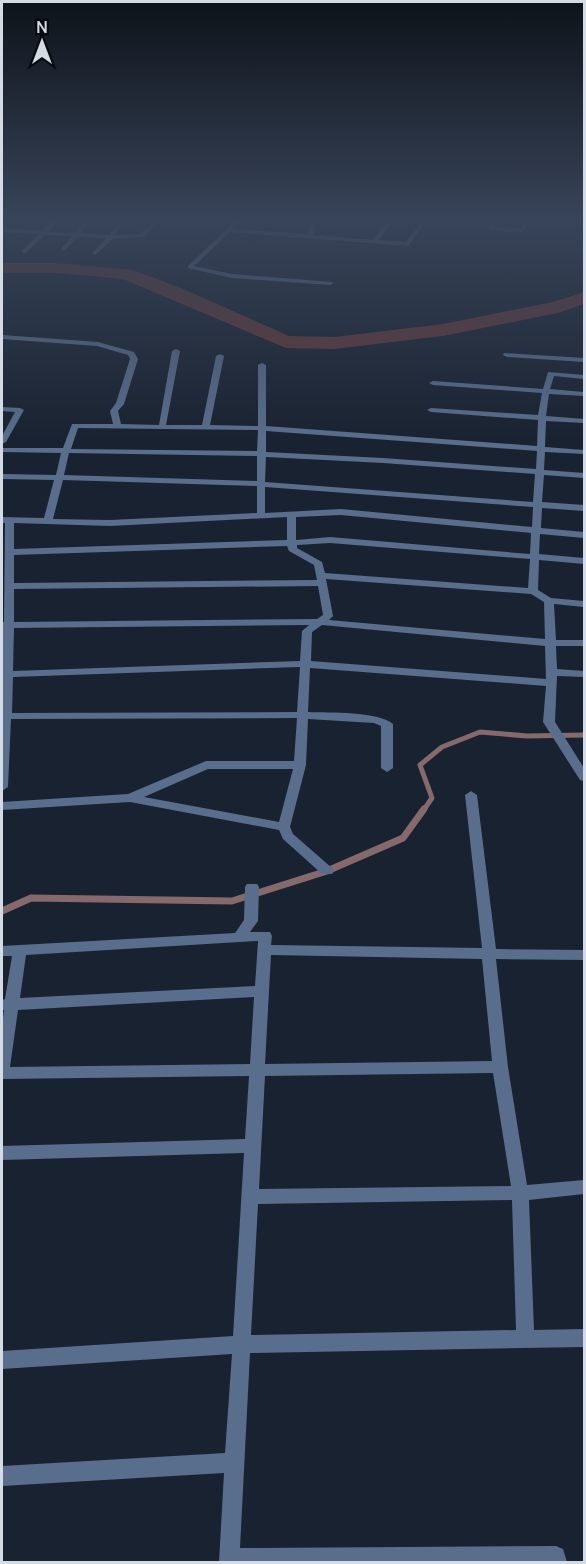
<svg xmlns="http://www.w3.org/2000/svg" width="586" height="1564" viewBox="0 0 586 1564" font-family="Manrope,sans-serif">
  <style>
    .lines { fill: none; stroke-linecap: round; stroke-linejoin: round }
    .stream-far1 { stroke: #86696b; stroke-width: 5 }
    .stream { stroke: #86696b; stroke-width: 7 }
    .river { fill: #643837; fill-rule: evenodd }
    .street { fill: #596d8c; fill-rule: evenodd }
  </style>
  <rect width="100%" height="100%" fill="#192230"/>
  <g class="lines">
    <!-- stream-far1 -->
    <path class="stream-far1" d="M 423,811 L 432,798 L 420,765 L 442,747 L 480,732 L 527,736 L 584,735"/>
    <!-- stream -->
    <path class="stream" d="M 2,911 L 31,898 L 232,901 L 327,871 L 403,838 L 424,809"/>
    <!-- river -->
    <path class="river" d="M 2,263 L 58,263 L 133,270 L 181,288 L 289,336 L 334,337 L 443,324 L 553,302 L 584,292 L 584,304 L 558,313 L 443,336 L 334,349 L 286,348 L 123,279 L 58,273 L 2,273 Z"/>
    <!-- street -->
    <path class="street" d="M 51,221 L 57,221 L 48,232 L 75,233 L 86,221 L 91,221 L 81,233 L 109,235 L 119,221 L 124,221 L 115,235 L 140,234 L 153,221 L 159,221 L 144,237 L 113,239 L 95,255 L 92,253 L 106,238 L 78,237 L 64,251 L 61,249 L 72,236 L 45,235 L 24,254 L 22,251 L 39,234 L 2,232 L 2,228 L 42,231 Z
      M 235,221 L 241,221 L 233,229 L 308,234 L 310,224 L 314,221 L 319,221 L 315,226 L 314,235 L 373,240 L 388,221 L 392,221 L 379,240 L 406,242 L 422,221 L 427,221 L 408,246 L 230,232 L 194,266 L 232,274 L 332,282 L 333,283 L 330,285 L 232,278 L 188,268 L 188,266 Z
      M 491,221 L 496,221 L 493,227 L 520,229 L 525,221 L 530,221 L 522,233 L 487,229 Z
      M 2,335 L 98,342 L 134,352 L 138,359 L 124,404 L 118,411 L 121,424 L 159,425 L 172,351 L 176,349 L 180,351 L 166,425 L 202,425 L 216,356 L 220,354 L 224,356 L 210,425 L 258,426 L 258,365 L 262,363 L 266,365 L 266,426 L 537,446 L 538,420 L 431,412 L 427,410 L 431,408 L 538,415 L 542,393 L 433,385 L 429,383 L 433,381 L 543,389 L 548,372 L 584,375 L 584,379 L 554,376 L 550,389 L 584,392 L 584,396 L 549,394 L 546,416 L 584,419 L 584,423 L 546,421 L 545,447 L 584,450 L 584,454 L 545,452 L 544,470 L 584,473 L 584,478 L 544,475 L 542,502 L 584,505 L 584,511 L 542,508 L 541,528 L 584,532 L 584,538 L 540,534 L 539,554 L 584,558 L 584,564 L 539,560 L 538,590 L 551,598 L 584,601 L 584,607 L 554,604 L 556,640 L 584,640 L 584,646 L 556,646 L 557,669 L 584,671 L 584,677 L 557,676 L 555,722 L 584,768 L 584,781 L 580,780 L 543,722 L 546,686 L 310,668 L 308,712 C 329,713 378,711 393,724 L 393,768 L 387,772 L 381,768 L 381,726 L 374,723 L 308,719 L 306,765 L 290,827 L 293,834 L 332,868 L 334,871 L 332,874 L 322,874 L 283,839 L 279,830 L 130,802 L 2,810 L 2,802 L 128,794 L 206,761 L 294,761 L 297,718 L 11,719 L 8,787 L 2,791 L 3,628 L 2,628 L 2,622 L 4,622 L 5,523 L 2,523 L 2,517 L 44,518 L 54,480 L 2,479 L 2,474 L 56,475 L 61,453 L 2,452 L 2,448 L 63,448 L 72,424 L 113,424 L 110,411 L 116,403 L 130,359 L 128,355 L 97,346 L 2,339 ZM 78,428 L 258,430 L 257,451 L 71,449 ZM 266,431 L 537,451 L 536,469 L 383,458 L 266,452 ZM 69,453 L 257,456 L 257,481 L 64,475 ZM 266,457 L 383,463 L 535,474 L 533,502 L 265,482 ZM 63,480 L 257,486 L 257,513 L 110,520 L 53,519 ZM 265,487 L 533,507 L 532,527 L 341,509 L 265,513 ZM 341,515 L 531,533 L 530,554 L 330,537 L 296,540 L 296,517 ZM 287,517 L 287,540 L 14,549 L 14,523 L 110,526 ZM 330,543 L 530,559 L 528,588 L 325,573 L 322,562 L 297,548 L 297,545 ZM 287,546 L 289,551 L 314,565 L 317,580 L 14,583 L 14,555 ZM 326,579 L 531,594 L 544,602 L 545,639 L 329,620 L 333,616 ZM 318,586 L 323,615 L 317,619 L 14,622 L 14,589 ZM 309,625 L 302,631 L 300,661 L 13,671 L 14,628 ZM 322,625 L 545,646 L 546,679 L 311,661 L 312,632 ZM 300,667 L 297,712 L 12,713 L 13,677 ZM 208,769 L 293,769 L 279,822 L 144,797 Z
      M 504,353 L 584,358 L 584,362 L 507,357 L 503,355 Z
      M 2,407 L 20,408 L 24,410 L 6,442 L 2,444 L 2,436 L 15,412 L 2,411 Z
      M 471,791 L 477,795 L 496,949 L 584,950 L 584,960 L 496,959 L 508,1067 L 527,1185 L 584,1180 L 584,1194 L 529,1200 L 534,1330 L 584,1329 L 584,1347 L 250,1353 L 240,1548 L 556,1546 L 563,1549 L 567,1562 L 219,1562 L 224,1473 L 2,1486 L 2,1466 L 225,1453 L 232,1354 L 2,1369 L 2,1351 L 233,1336 L 244,1153 L 2,1160 L 2,1146 L 245,1139 L 249,1076 L 2,1079 L 2,1025 L 4,1010 L 2,1010 L 2,1000 L 5,999 L 12,956 L 2,956 L 2,946 L 235,933 L 244,920 L 245,887 L 247,884 L 257,884 L 259,887 L 258,921 L 250,932 L 270,932 L 272,936 L 271,945 L 482,948 L 465,795 ZM 258,941 L 255,986 L 20,998 L 26,955 ZM 271,955 L 482,959 L 492,1061 L 265,1064 ZM 254,997 L 250,1064 L 10,1067 L 18,1010 ZM 493,1073 L 511,1186 L 259,1189 L 265,1076 ZM 512,1200 L 516,1330 L 251,1335 L 258,1204 Z"/>
  </g>
  <!-- sky -->
  <linearGradient id="sky" x2="0" y2="1"><stop stop-color="#0e131a"/><stop offset="0.5" stop-color="#384459"/><stop offset="1" stop-color="#384459" stop-opacity="0"/></linearGradient>
  <rect width="586" height="439" fill="url(#sky)"/>
  <!-- border -->
  <rect width="586" height="1564" fill="none" stroke="#d5dbe4" stroke-width="6"/>
  <!-- north arrow -->
  <g transform="translate(42 42)" stroke="#070b11" stroke-width="4.5" paint-order="stroke">
  <path d="M0-4.5L10 22L0 15L-10 22Z" fill="#d5dbe4"/>
  <text y="-9" font-size="16" font-weight="bold" text-anchor="middle" fill="#d5dbe4">N</text>
  </g>
</svg>
